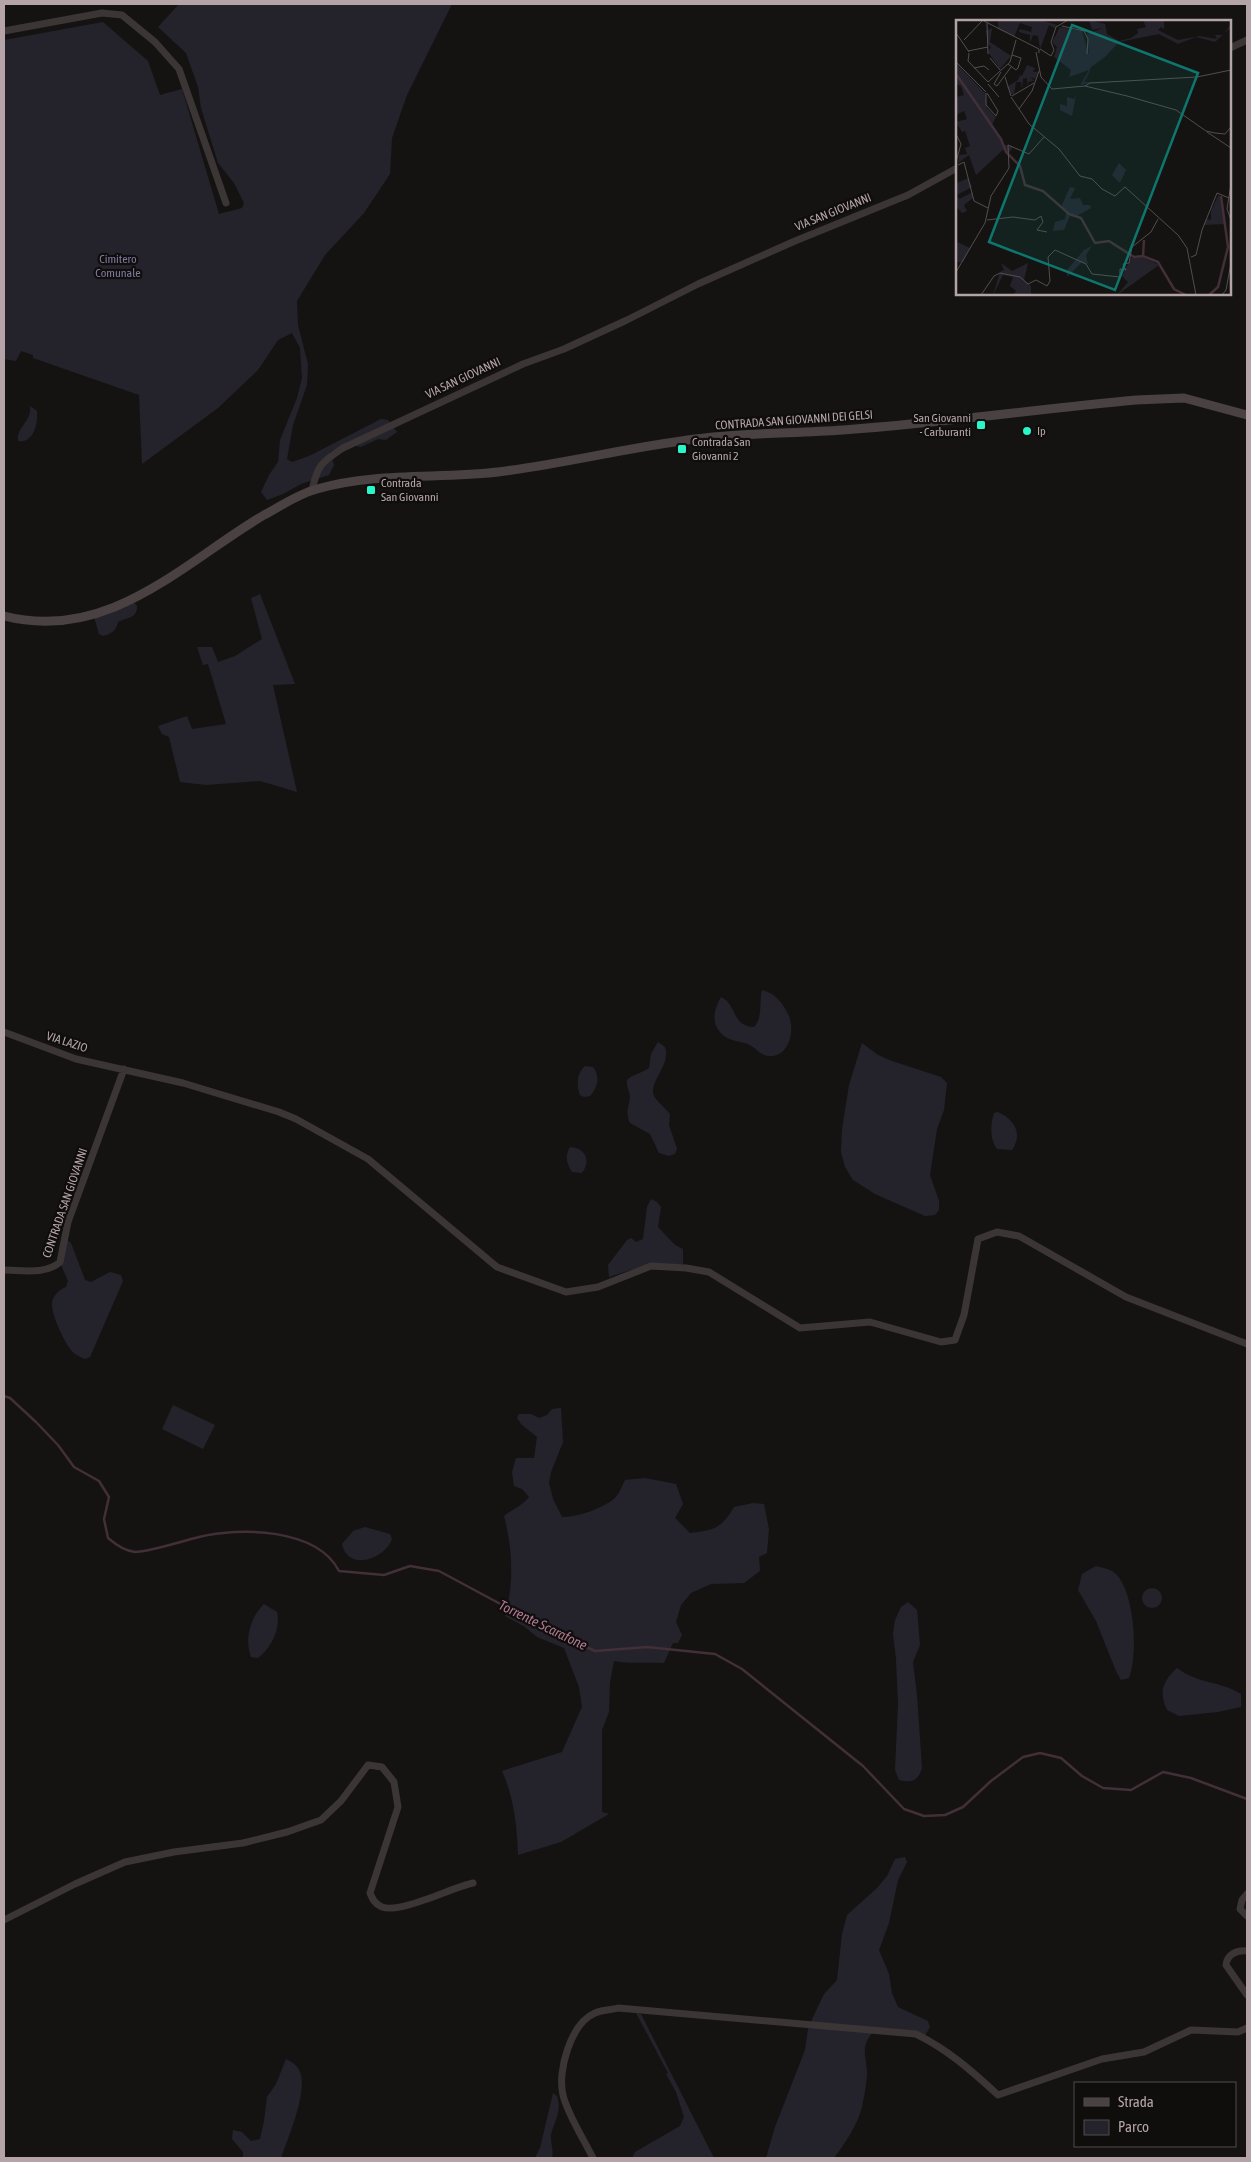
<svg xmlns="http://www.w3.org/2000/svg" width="1251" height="2162" viewBox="0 0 1251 2162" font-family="'Asap Condensed',sans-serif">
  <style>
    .green { fill: #24232c }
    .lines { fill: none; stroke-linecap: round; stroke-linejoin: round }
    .stream { stroke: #422f37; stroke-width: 2.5 }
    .minor { stroke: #3b3536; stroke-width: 7 }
    .secondary { stroke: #494142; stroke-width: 9 }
    .poi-dot { fill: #29f6c9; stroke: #0f0e0d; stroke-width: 2 }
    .labels { text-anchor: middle; stroke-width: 4.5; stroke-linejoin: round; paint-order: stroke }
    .street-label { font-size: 12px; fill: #b5a4a7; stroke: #0f0e0d }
    .park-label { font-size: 12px; fill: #817aa1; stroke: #0f0e0d }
    .poi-label { font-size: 12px; fill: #b5a4a7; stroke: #0f0e0d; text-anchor: start }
    .water-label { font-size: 14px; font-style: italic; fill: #b17991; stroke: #0f0e0d }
    .inset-river { fill: none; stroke: #422f37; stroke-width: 2.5 }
    .inset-road { fill: none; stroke: #544d4e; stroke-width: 1 }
    .view { fill: #0f766e; fill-opacity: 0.15; stroke: #0f766e; stroke-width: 2.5 }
    .inset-edge { fill: none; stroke: #b5a4a7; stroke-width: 2.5 }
  </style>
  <rect width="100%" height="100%" fill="#141312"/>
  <!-- green -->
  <path class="green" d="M 179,4 L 452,4 L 407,95 L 392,138 L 390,174 L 364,213 L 325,255 L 297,301 L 298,325 L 308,364 L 307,385 L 293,425 L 287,459 L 292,462 L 309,456 L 381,419 L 388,420 L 397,432 L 386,440 L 378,439 L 361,447 L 345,444 L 330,452 L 334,465 L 329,475 L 301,484 L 283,494 L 267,500 L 261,492 L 269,475 L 278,462 L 280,440 L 297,398 L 302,378 L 300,348 L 292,333 L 278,340 L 258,370 L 218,408 L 142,464 L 139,395 L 33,358 L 33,355 L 21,351 L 16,361 L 4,359 L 4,40 L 103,22 L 148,61 L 160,95 L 182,89 L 219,214 L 242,208 L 244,203 L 234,183 L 218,163 L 201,108 L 198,87 L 186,53 L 158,27 Z
    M 30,406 L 37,411 C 38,423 34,444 18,441 C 16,427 32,422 30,406 Z
    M 260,594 L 295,684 L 273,685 L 297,792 L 260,781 L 206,785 L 180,782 L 169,737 L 162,734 L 158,726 L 187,716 L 192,729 L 226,724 L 208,664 L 203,665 L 197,647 L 212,647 L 218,662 L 235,656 L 262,639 L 251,598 Z
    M 134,602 L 137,606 C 137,619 127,617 118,622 C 116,631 111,634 103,636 L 99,634 L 94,617 Z
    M 762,990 C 775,993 783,1003 789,1016 C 795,1031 789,1058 768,1056 C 760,1055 755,1047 748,1044 C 740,1041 729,1041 723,1035 C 710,1024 714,1009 721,997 C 738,1005 731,1026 754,1027 C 763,1019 759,1001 762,990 Z
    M 658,1042 L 665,1047 C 672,1067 644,1084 656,1099 C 660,1104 666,1109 670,1114 L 669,1125 L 677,1149 L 675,1154 L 669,1156 L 659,1153 L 650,1134 L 630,1123 C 625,1112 629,1108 630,1097 C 630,1092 626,1086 627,1080 C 633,1074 642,1073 649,1068 L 651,1054 Z
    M 862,1043 L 878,1055 L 892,1061 L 941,1077 L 947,1083 L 944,1110 L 937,1129 L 930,1175 L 939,1201 L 939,1210 L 935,1215 L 925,1216 L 875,1194 L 853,1180 L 845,1167 L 841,1152 L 842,1129 L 849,1085 Z
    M 585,1066 L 593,1067 C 601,1077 597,1088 590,1096 L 584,1097 L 580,1095 C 576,1085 577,1073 585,1066 Z
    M 998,1112 C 1015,1120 1023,1134 1012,1150 L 997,1149 C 990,1140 990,1124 994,1113 Z
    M 570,1147 C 586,1148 591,1161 582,1173 L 572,1172 C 566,1163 565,1156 570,1147 Z
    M 651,1199 L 657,1202 L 661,1207 L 658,1227 L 675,1245 L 683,1249 L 683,1264 L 649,1264 L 609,1277 L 608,1265 L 627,1240 L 631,1238 L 636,1242 L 643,1239 L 647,1207 Z
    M 66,1239 L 71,1243 L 85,1280 L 91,1282 L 110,1272 L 121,1275 L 123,1281 L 90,1357 L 85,1359 C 81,1357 75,1355 72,1351 C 65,1344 51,1314 52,1304 C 52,1296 59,1290 66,1287 L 68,1281 L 61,1265 Z
    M 173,1405 L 215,1425 L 203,1449 L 162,1429 Z
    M 561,1408 L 563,1442 L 551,1472 L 549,1483 L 553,1499 L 562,1517 C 578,1517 602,1509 615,1498 C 619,1494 622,1486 625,1480 L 645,1478 L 676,1484 L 683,1504 L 675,1518 L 690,1533 C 714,1530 721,1529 734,1507 L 753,1503 L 764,1504 L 769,1529 L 767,1553 L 759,1557 L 760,1571 L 744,1583 L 711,1584 L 691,1593 L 681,1605 L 676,1622 L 682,1635 L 678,1643 L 673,1643 L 664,1663 C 647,1662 631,1664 614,1661 L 610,1682 L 609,1712 L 602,1730 L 602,1812 L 609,1814 L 561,1842 L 518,1855 C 517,1825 514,1798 502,1771 L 562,1752 L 582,1707 L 579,1687 L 564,1648 L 537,1637 L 525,1627 L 505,1616 C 514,1583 513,1550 504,1516 C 513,1509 522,1506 529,1497 L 522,1489 L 514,1486 L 512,1472 L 516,1458 L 534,1458 L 537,1437 L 521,1424 L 517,1418 L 519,1414 L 531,1414 L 539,1418 L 547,1415 L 552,1409 Z
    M 365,1527 L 390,1534 L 392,1539 C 385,1559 348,1572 342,1544 L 353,1531 Z
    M 1096,1566 C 1104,1568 1111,1569 1117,1575 C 1135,1596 1138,1654 1129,1678 L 1121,1680 L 1116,1671 L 1096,1621 L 1078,1590 L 1082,1574 Z
    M1142 1598a10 10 0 1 1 20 0a10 10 0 1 1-20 0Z
    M 908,1602 L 917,1610 L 920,1645 L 913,1662 L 917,1695 L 922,1768 C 918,1781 912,1783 899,1780 L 895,1770 L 898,1704 L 896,1659 L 893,1634 L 895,1620 L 901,1607 Z
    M 264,1604 L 277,1612 C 281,1629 271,1648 258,1658 L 251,1657 C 244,1639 251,1616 264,1604 Z
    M 1177,1668 C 1200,1685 1218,1680 1241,1694 L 1241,1707 L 1218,1712 L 1179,1716 L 1167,1710 C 1159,1692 1162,1682 1177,1668 Z
    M 905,1857 L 907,1862 L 898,1880 L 889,1923 L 879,1950 L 889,1974 L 892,1993 L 898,2007 L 928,2021 L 930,2027 L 925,2036 L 873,2032 C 860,2047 866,2055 867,2072 C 867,2083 864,2097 862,2107 C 857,2126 845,2143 834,2158 L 766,2158 L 775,2127 L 805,2050 L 808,2029 L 814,2015 L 824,1994 L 837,1980 L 842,1934 L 847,1915 L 877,1888 L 887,1876 L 895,1859 Z
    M 636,2013 L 641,2014 L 714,2158 L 632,2158 L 635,2152 L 680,2126 L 684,2117 L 676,2092 L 666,2074 L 668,2073 Z
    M 286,2059 C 292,2062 297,2065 300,2072 C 308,2092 288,2138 281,2158 L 243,2158 L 243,2152 L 232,2139 L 233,2130 L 242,2132 L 251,2141 L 260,2139 L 264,2121 L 267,2097 L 276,2084 Z
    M 553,2093 L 557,2096 C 562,2110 555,2121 551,2134 C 550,2142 554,2150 552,2158 L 535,2158 L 540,2148 Z"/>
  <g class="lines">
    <!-- stream -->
    <path class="stream" d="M 4,1396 L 10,1398 L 36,1422 L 58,1445 L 74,1467 L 99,1481 L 109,1497 L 104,1519 L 108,1538 C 115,1544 125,1551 135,1552 C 149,1552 183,1541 199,1537 C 240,1527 317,1528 339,1571 L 384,1575 L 410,1566 L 439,1571 L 545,1628 L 595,1651 L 647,1647 L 715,1654 L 742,1669 L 863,1766 L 904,1809 L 924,1816 L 945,1815 L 963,1807 L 991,1781 L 1023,1757 L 1040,1753 L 1061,1758 L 1082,1776 L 1103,1788 L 1131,1790 L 1163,1772 L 1191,1778 L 1247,1799"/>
    <!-- minor -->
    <path class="minor" d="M 4,31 L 102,13 L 122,15 L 155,42 L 179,69 L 226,203
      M 1230,48 L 1247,40
      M 312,490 C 318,464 321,463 343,448 L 523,364 L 564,349 L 627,320 L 698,284 L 795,241 L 908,195 L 957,168
      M 4,1032 L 76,1059 L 183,1083 L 279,1112 L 296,1119 L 368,1159 L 497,1267 L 566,1292 L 598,1287 L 651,1266 L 686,1268 L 709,1272 L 800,1328 L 870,1322 L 941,1342 L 955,1340 L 964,1315 L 978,1239 L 997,1232 L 1019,1236 L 1126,1297 L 1247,1344
      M 4,1270 C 21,1270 46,1275 60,1262 L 68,1222 L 124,1069
      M 1247,1894 L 1242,1900 L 1240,1909 L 1247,1916
      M 4,1920 L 75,1884 L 125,1862 L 174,1852 L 243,1843 L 287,1832 L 321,1820 L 341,1801 L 368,1765 L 382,1767 L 394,1782 L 398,1807 L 370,1893 C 373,1900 375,1904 382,1907 C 400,1914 453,1887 473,1883
      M 1247,1951 C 1237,1950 1227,1954 1226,1965 L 1247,1995
      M 593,2158 C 584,2140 567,2113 563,2095 C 557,2071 571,2023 595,2013 C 602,2010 611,2010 618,2008 L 916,2034 C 947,2049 972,2071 998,2095 L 1102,2059 L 1144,2052 L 1191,2030 L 1238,2032 L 1247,2028"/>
    <!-- secondary -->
    <path class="secondary" d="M 4,616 C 108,643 183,563 264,515 C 281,506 298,494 317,489 C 376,472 437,479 498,472 C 570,463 641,444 713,437 C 756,433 800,433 843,430 C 941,423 1038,409 1136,400 L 1184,398 L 1247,415"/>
  </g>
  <!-- markers -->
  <g class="poi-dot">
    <rect x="976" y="420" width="10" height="10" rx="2.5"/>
    <circle cx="1027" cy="431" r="5"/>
    <rect x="677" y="444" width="10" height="10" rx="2.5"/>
    <rect x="366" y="485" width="10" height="10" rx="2.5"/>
  </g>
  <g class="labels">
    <!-- street labels -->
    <g class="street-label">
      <text transform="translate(833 212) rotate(-22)" y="4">VIA SAN GIOVANNI</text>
      <text transform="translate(463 378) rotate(-25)" y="4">VIA SAN GIOVANNI</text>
      <text transform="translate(794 420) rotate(-4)" y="4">CONTRADA SAN GIOVANNI DEI GELSI</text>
      <text transform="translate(67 1042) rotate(18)" y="4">VIA LAZIO</text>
      <text transform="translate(65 1203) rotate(-71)" y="4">CONTRADA SAN GIOVANNI</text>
    </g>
    <!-- park labels -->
    <g class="park-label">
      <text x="118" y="263">Cimitero<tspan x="118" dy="14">Comunale</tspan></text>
    </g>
    <!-- poi labels -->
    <g class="poi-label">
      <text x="971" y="422" text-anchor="end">San Giovanni<tspan x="971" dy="14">- Carburanti</tspan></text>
      <text x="1037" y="435">Ip</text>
      <text x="692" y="446">Contrada San<tspan x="692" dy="14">Giovanni 2</tspan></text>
      <text x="381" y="487">Contrada<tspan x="381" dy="14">San Giovanni</tspan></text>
    </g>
    <!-- water labels -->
    <g class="water-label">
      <text transform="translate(543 1625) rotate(26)" y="5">Torrente Scarafone</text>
    </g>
  </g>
  <!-- overview -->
  <g transform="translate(956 20)">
    <rect width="275" height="275" fill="#141312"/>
    <path d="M 42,0 L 85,0 L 101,5 L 99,8 L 93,5 L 84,29 L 82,16 L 77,15 L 74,23 L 74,15 L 63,12 L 64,9 L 75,12 L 76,7 L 64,3 L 58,17 L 42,9 ZM 133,0 L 149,4 L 151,14 L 163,21 L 175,18 L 182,13 L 181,9 L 190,7 L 187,0 L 208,0 L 208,9 L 205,7 L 202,10 L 222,20 L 244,16 L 261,19 L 259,15 L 267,15 L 275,4 L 275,11 L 273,9 L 259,22 L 240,17 L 222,24 L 203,14 L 163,22 L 149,37 L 135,47 L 133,53 L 128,62 L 139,62 L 124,65 L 133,50 L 113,57 L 115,50 L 98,37 L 101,27 L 96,22 L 104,7 L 126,11 L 133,35 L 131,14 L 147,8 L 136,10 ZM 36,8 L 34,22 L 55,36 L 44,49 L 32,32 L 35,27 L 32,24 L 30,11 ZM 0,43 L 29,73 L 31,88 L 40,97 L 36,105 L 47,124 L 57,127 L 53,133 L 48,129 L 20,155 L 13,135 L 2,143 L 3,135 L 11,134 L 9,128 L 14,126 L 9,111 L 6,112 L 0,102 L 11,99 L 8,91 L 0,95 L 0,77 L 8,75 L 5,66 L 0,64 ZM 71,45 L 79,48 L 77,52 L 82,52 L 79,59 L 75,57 L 78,61 L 72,62 L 71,66 L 71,58 L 67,59 L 66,69 L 65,62 L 60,62 L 58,74 L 55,74 L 51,67 L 62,60 L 64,55 L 66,56 ZM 120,75 L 116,96 L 104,90 L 104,84 L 111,86 L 111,77 L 118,79 ZM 163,143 L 170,150 L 164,163 L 156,155 ZM 12,158 L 16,167 L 1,175 L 3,179 L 17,172 L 17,178 L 8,185 L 11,191 L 6,193 L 0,186 L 0,160 L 1,163 ZM 114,167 L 119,168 L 114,179 L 124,178 L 127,185 L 134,185 L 135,188 L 119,197 L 114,196 L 108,210 L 97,211 L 99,202 L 109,199 L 110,192 L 105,187 ZM 263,174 L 269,204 L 248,205 L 250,199 L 255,200 L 255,191 ZM 1,222 L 14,228 L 7,242 L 0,242 ZM 136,226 L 130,235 L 132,244 L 125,243 L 111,257 L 111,250 L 128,230 ZM 186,237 L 203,245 L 161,275 L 172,262 L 166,256 L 175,238 ZM 45,243 L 56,251 L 72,243 L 68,260 L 75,266 L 75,275 L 57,275 L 60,271 L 54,266 L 57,257 L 47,255 L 37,275 L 44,252 L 48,250 Z" fill="#24232c"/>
    <path class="inset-river" d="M 0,54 L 45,119 L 50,132 L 64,146 L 69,165 L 87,171 L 113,194 L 125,198 L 139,223 L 153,221 L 178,237 L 187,236 L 202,242 L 218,269 L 230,275M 187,236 L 188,220M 253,275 L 262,267 L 272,227 L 265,176"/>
    <path class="inset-road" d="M 28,1 L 83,29 L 83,33M 31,3 L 32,34M 106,6 L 128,11 L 132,19 L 131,34M 0,13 L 13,32M 8,20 L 26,1M 84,29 L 95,36 L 98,30 L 95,22 L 100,7 L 112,0M 12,31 L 32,27M 80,32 L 85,57 L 96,69 L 129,66 L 171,76 L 220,90 L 250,111 L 259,113 L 269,114 L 275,107M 13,33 L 12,41 L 32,62M 34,38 L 44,50M 0,42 L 30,72M 52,44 L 60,50 L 62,48 L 65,38 L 56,35M 18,48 L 28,46 L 33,50M 45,52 L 38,64 L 41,66 L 55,47M 49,57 L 55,76M 32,62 L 54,42 L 60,20M 32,64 L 43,77M 129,66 L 134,63 L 241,57 L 275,50M 30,73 L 30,85 L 40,96 L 42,91 L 31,73M 56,76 L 78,63M 55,77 L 73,104 L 103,129 L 124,156 L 136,159 L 146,169 L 159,176 L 169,167 L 222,215 L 231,228 L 240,275M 63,89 L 76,71 L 83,51M 251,112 L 275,128M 0,114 L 5,124 L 0,142M 2,145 L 8,142 L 18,181 L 32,188M 275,164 L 271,189 L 275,200M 31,200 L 57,197 L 79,200 L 85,196 L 87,202 L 81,210 L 91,212M 235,237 L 240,235 L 246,210 L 261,173 L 273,178M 0,252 L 29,203 L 35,176 L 53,148 L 52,125 L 73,134 L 88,117M 25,275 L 38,256 L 44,253 L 64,257 L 72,264 L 80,260 L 91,266 L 94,261 L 92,237 L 99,230 L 130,244 L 136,254 L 164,257 L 164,249 L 170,250 L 167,244 L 173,243 L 176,227 L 195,212 L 202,199M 266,275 L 270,270 L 275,243"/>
    <path class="view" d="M 116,5 L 242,53 L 159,270 L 33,222 Z"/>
    <rect width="275" height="275" class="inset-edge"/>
  </g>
  <!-- border -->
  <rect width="1251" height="2162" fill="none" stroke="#b5a4a7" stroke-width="10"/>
  <!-- legend -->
  <rect x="1074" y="2082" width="162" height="65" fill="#0f0e0d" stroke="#514a4b"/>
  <rect x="1084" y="2098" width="25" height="8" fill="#494142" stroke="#514a4b"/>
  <text x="1118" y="2107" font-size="15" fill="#b5a4a7">Strada</text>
  <rect x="1084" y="2120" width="25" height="15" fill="#24232c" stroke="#514a4b"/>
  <text x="1118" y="2132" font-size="15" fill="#b5a4a7">Parco</text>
</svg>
